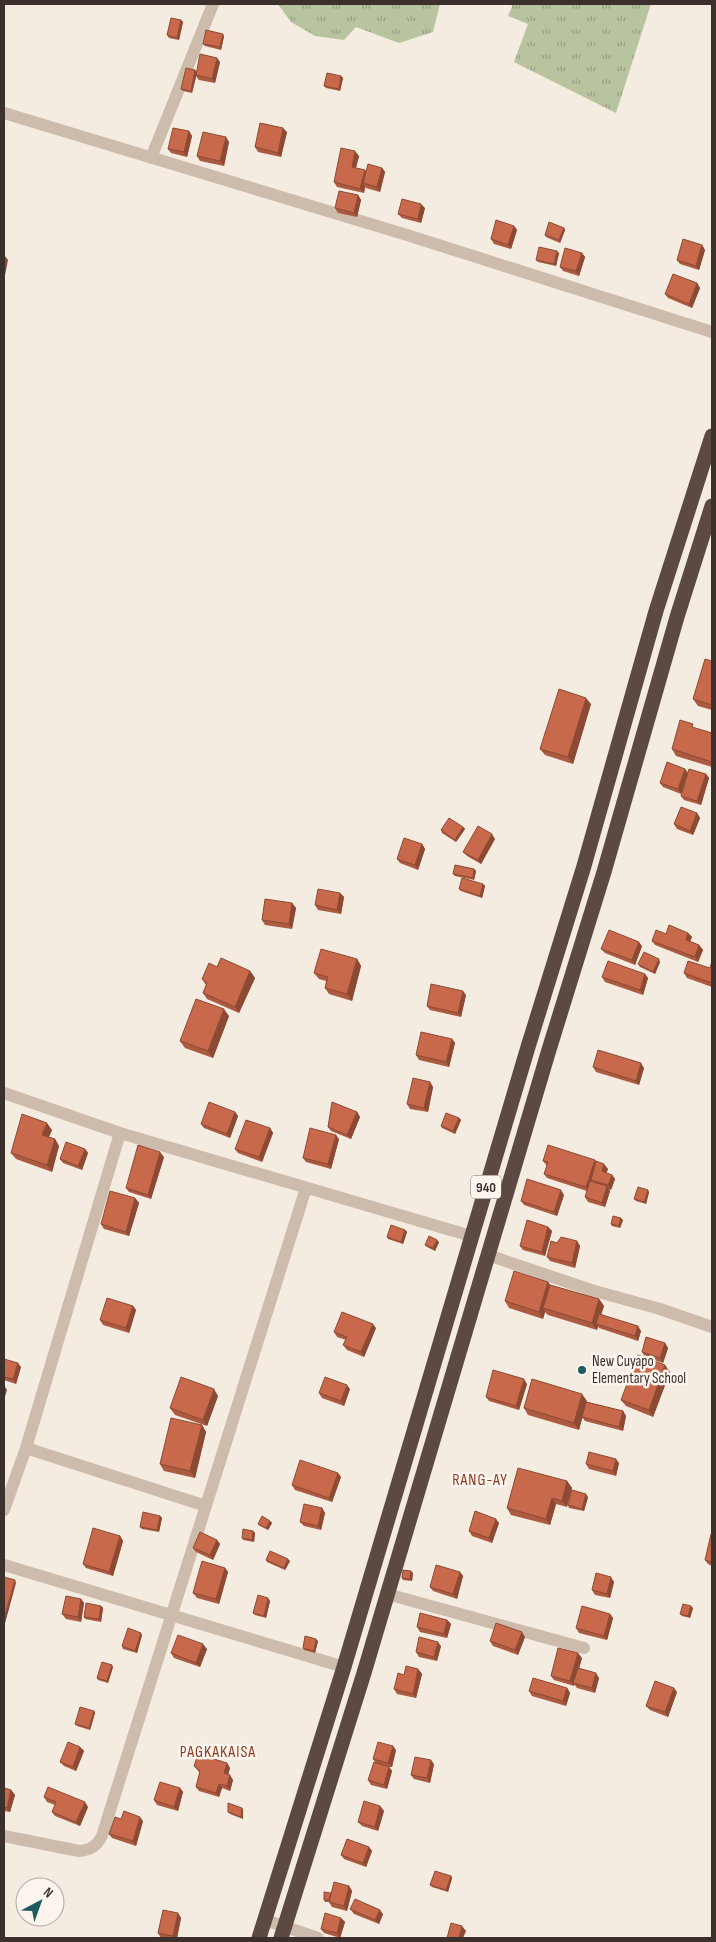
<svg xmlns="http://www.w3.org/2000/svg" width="716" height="1942" viewBox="0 0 716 1942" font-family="'Sofia Sans Condensed',sans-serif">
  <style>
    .grass { fill: url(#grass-tufts) }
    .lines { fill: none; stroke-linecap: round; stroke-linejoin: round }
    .street { stroke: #cdbbac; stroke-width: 12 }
    .highway { stroke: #5c4a42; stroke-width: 15 }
    .wall { fill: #ac5a40 }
    .shaded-wall { fill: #8c4a34 }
    .building { fill: #c8694b; stroke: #8c4a34 }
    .poi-dot { fill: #1f5a5e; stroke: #fbf5ee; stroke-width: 2 }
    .labels { text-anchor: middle; stroke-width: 5; stroke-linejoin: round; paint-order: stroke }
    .shield { fill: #fbf5ee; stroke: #756b66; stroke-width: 1 }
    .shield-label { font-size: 14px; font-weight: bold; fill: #3b302b }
    .poi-label { font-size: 15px; fill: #3b302b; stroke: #fbf5ee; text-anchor: start }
    .neighbourhood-label { font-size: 16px; letter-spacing: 1px; fill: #8c3b22; stroke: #fbf5ee }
  </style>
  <defs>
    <pattern id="grass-tufts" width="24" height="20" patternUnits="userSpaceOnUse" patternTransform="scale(1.25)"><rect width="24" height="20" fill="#b8c4a0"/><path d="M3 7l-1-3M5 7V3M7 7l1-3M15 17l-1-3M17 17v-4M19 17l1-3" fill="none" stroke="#97a083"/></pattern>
  </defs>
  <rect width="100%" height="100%" fill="#f4ebe1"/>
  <!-- grass -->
  <path class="grass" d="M 278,4 L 440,4 L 433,32 L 399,43 L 356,27 L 344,40 L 315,36 L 291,22 Z
    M 513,4 L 651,4 L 616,113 L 514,62 L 528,24 L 508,16 Z"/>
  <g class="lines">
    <!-- street -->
    <path class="street" d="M 4,113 L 407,235 L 712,332
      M 151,158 L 213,4
      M 4,1093 L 120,1133 L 471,1236
      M 488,1255 L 591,1290 L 660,1309 L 712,1327
      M 26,1448 L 206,1506
      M 4,1510 L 26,1448 L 120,1133
      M 4,1565 L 344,1667
      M 387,1594 L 584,1648
      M 4,1836 L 79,1851 C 90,1850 96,1847 102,1836 L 306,1188
      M 265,1920 L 318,1938"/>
    <!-- highway -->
    <path class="highway" d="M 259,1938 L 344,1667 L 528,1047 L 584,866 L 656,611 L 712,436
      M 281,1938 L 364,1673 L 548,1053 L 604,872 L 677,617 L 712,506"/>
  </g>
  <!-- wall -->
  <path class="wall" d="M 181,20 L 183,22 L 179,40 L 169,38 L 167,35 Z
    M 224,36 L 221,50 L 205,46 L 203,44 Z
    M 220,62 L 215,83 L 199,80 L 196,76 L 192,93 L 183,91 L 181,89 L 195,70 L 196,72 Z
    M 341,76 L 343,78 L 340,91 L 326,88 L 324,86 Z
    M 189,131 L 192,136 L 187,157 L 171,153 L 168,149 Z
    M 287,132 L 281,157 L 258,152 L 255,147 Z
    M 229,142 L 224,166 L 200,161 L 197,156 Z
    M 359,156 L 356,168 L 366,172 L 382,168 L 385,172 L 380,192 L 366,188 L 365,187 L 364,193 L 337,187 L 334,182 Z
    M 358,195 L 361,200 L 357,217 L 338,213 L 335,208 Z
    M 425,208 L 421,223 L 402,218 L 398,214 Z
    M 514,226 L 517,230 L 511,249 L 494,244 L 491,239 Z
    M 564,228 L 565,230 L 560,243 L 546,237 L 545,235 Z
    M 702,245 L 705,250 L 699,270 L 680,264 L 677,260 Z
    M 559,253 L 556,266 L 538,262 L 536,260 Z
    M 582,253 L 585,257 L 579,276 L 563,271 L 560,267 Z
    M 697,283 L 700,288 L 692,308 L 668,298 L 665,294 Z
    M 712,661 L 712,710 L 698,706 L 693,699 Z
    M 591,704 L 573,764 L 545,755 L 540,749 Z
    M 712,733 L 712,767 L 676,756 L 672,749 Z
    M 685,769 L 688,773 L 706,774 L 709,778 L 701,805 L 684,800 L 681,796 L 686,779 L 681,794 L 663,787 L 660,783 Z
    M 697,813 L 700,818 L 693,835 L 677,829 L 674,824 Z
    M 463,827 L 465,829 L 456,842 L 442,833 L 441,830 Z
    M 495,839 L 481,864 L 467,856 L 463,852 Z
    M 422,844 L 425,849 L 418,870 L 400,863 L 397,859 Z
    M 474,869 L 476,871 L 474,880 L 455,876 L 453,874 Z
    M 483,884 L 485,886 L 482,898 L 461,891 L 459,889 Z
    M 340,893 L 344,897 L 341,914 L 318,910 L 315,905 Z
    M 292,903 L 296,908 L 292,929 L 265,925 L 262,920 Z
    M 688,933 L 692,937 L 690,941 L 699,945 L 703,950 L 698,962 L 655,945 L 652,941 L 666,934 Z
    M 642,946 L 635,965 L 605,953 L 601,949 Z
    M 357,959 L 361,966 L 352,1001 L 329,994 L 325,988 L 326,981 L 319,979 L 314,973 Z
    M 712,961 L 712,987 L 687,978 L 684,973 L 710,968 Z
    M 660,962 L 655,974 L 640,967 L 638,964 Z
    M 217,967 L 250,971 L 255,978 L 239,1013 L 207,999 L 203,993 L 206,985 L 202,979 Z
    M 645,974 L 648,978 L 643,995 L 605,982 L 602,977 Z
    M 466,995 L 461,1017 L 430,1010 L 427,1006 Z
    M 229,1016 L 213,1058 L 185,1048 L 180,1041 Z
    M 452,1039 L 455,1043 L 449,1067 L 419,1060 L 416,1055 Z
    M 593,1067 L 644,1068 L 639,1085 L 596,1072 Z
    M 430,1082 L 433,1087 L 428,1112 L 410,1109 L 407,1104 Z
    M 235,1112 L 238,1116 L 230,1138 L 204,1128 L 201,1124 Z
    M 357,1112 L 360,1117 L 351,1139 L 331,1131 L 328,1127 Z
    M 459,1118 L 461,1120 L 455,1134 L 442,1128 L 441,1126 Z
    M 270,1128 L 273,1133 L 262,1162 L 238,1153 L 235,1149 Z
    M 52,1130 L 49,1137 L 55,1139 L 59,1146 L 52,1172 L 16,1159 L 11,1153 Z
    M 339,1139 L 331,1169 L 306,1162 L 303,1158 Z
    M 85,1149 L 88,1153 L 82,1170 L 63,1163 L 60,1159 Z
    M 164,1157 L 151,1199 L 129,1192 L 126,1188 Z
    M 595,1160 L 596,1162 L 608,1169 L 606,1173 L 612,1175 L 615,1179 L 611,1190 L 609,1189 L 610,1191 L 605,1207 L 588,1202 L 585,1197 L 587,1191 L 547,1178 L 544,1174 L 547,1166 L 543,1161 Z
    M 649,1192 L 646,1204 L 636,1201 L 634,1199 Z
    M 564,1195 L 557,1216 L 524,1205 L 521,1201 Z
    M 135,1198 L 139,1203 L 129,1236 L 104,1229 L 101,1224 Z
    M 623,1220 L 620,1228 L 612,1226 L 611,1224 Z
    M 548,1227 L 552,1231 L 545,1256 L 523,1250 L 520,1246 Z
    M 405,1230 L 407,1232 L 403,1244 L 388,1239 L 387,1237 Z
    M 577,1241 L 580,1246 L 575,1268 L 550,1261 L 547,1257 L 557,1243 Z
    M 439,1242 L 435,1251 L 427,1247 L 425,1245 Z
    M 548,1282 L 550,1285 L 599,1299 L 604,1306 L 601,1314 L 641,1331 L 638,1341 L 599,1328 L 598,1326 L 597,1330 L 548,1315 L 545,1312 L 543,1319 L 509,1308 L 505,1301 Z
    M 133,1306 L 136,1310 L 129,1333 L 103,1325 L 100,1320 Z
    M 376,1328 L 364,1357 L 347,1350 L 343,1345 L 346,1340 L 337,1337 L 334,1332 Z
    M 665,1343 L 668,1348 L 663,1363 L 645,1357 L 642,1352 Z
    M 4,1359 L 21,1367 L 16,1384 L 4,1380 Z
    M 670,1372 L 653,1417 L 626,1406 L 621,1400 Z
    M 527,1384 L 519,1410 L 489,1401 L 486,1397 Z
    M 350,1389 L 344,1406 L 322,1398 L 319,1393 Z
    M 218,1396 L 207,1426 L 175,1415 L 170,1408 Z
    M 587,1401 L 587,1402 L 623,1411 L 626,1416 L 623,1431 L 585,1421 L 582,1417 L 579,1430 L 528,1415 L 524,1408 Z
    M 202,1425 L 206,1432 L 195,1478 L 164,1471 L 160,1464 Z
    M 619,1463 L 616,1476 L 589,1469 L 586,1464 Z
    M 338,1473 L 341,1477 L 332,1502 L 295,1490 L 292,1485 Z
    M 567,1481 L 572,1488 L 567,1507 L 556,1504 L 550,1525 L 511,1515 L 507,1508 Z
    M 588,1497 L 584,1511 L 569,1508 L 568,1505 Z
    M 322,1508 L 325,1513 L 321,1530 L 304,1526 L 300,1522 Z
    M 160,1516 L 162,1518 L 159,1532 L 142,1529 L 140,1527 Z
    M 270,1521 L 272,1523 L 268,1530 L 260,1526 L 258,1524 Z
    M 499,1523 L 492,1543 L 472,1536 L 469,1531 Z
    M 253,1531 L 255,1533 L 254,1542 L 243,1540 L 242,1538 Z
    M 712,1534 L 712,1566 L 708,1564 L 705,1560 Z
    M 120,1536 L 123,1541 L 113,1576 L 86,1568 L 83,1564 Z
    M 217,1540 L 220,1544 L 213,1560 L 196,1552 L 193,1548 Z
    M 266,1560 L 290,1561 L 285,1570 L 267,1562 Z
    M 225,1568 L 228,1572 L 219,1604 L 197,1598 L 193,1593 Z
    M 460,1572 L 463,1576 L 457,1599 L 433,1591 L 430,1587 Z
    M 413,1573 L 412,1581 L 403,1580 L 402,1578 Z
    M 614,1582 L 610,1598 L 595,1595 L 592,1590 Z
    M 81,1599 L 84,1603 L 81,1622 L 66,1619 L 62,1614 Z
    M 270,1601 L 266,1618 L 255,1615 L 253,1613 Z
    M 101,1606 L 103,1608 L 101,1622 L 85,1619 L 84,1617 Z
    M 693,1608 L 690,1618 L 682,1616 L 680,1614 Z
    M 610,1614 L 613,1618 L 607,1640 L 579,1633 L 576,1628 Z
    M 447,1620 L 451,1624 L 447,1638 L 420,1632 L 417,1627 Z
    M 142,1635 L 137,1653 L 123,1649 L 122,1646 Z
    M 525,1637 L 518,1655 L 493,1646 L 490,1641 Z
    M 318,1641 L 315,1653 L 304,1650 L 303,1648 Z
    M 441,1646 L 437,1661 L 419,1657 L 416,1652 Z
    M 207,1649 L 200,1667 L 174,1658 L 171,1653 Z
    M 582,1658 L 579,1668 L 599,1678 L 595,1693 L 577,1688 L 574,1684 L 574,1686 L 554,1680 L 551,1676 Z
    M 113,1667 L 108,1683 L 98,1680 L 97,1678 Z
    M 418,1669 L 422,1674 L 416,1698 L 397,1694 L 394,1689 L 404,1675 Z
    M 567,1688 L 570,1693 L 566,1706 L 532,1696 L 529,1691 Z
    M 677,1692 L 668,1717 L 650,1710 L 646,1706 Z
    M 94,1711 L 95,1713 L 90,1730 L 77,1726 L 75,1724 Z
    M 80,1747 L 84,1751 L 76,1771 L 64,1766 L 60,1762 Z
    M 396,1750 L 392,1767 L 389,1767 L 392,1771 L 387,1789 L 371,1785 L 368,1780 L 376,1763 L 373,1759 Z
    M 227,1763 L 230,1768 L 228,1775 L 233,1780 L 230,1791 L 222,1788 L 219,1797 L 199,1791 L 196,1787 L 200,1773 L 194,1766 Z
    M 434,1764 L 430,1783 L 414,1779 L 411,1775 Z
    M 4,1788 L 11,1790 L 15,1795 L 10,1812 L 4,1811 Z
    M 180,1788 L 183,1792 L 178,1811 L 157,1805 L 154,1800 Z
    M 44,1797 L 88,1807 L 80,1826 L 55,1816 L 52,1812 L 55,1805 L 47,1802 Z
    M 380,1806 L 384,1811 L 378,1831 L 362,1826 L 358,1822 Z
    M 242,1808 L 243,1810 L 243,1819 L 230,1814 L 228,1812 Z
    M 121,1819 L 143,1821 L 136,1846 L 112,1838 L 109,1834 Z
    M 369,1847 L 372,1851 L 366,1867 L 344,1859 L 341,1855 Z
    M 451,1876 L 452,1878 L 448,1892 L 432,1887 L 430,1885 Z
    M 349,1886 L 352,1891 L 347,1911 L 332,1907 L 329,1902 L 325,1902 L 324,1900 L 331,1893 Z
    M 350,1909 L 383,1914 L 379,1924 L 354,1914 Z
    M 178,1913 L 181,1918 L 177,1938 L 161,1938 L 158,1933 Z
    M 341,1918 L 345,1922 L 340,1938 L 324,1933 L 321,1929 Z"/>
  <!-- shaded-wall -->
  <path class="shaded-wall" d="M 181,20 L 183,22 L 179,40 L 177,38 Z
    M 223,34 L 224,36 L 221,50 L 220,47 Z
    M 217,58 L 220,62 L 215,83 L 212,79 Z
    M 195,70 L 197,73 L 192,93 L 191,91 Z
    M 341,76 L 343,78 L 340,91 L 339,89 Z
    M 283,128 L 287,132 L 281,157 L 278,153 Z
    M 189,131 L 192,136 L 187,157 L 184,152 Z
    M 226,137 L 229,142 L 224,166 L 220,161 Z
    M 355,151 L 359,156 L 355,171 L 352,167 Z
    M 382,168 L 385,172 L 380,192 L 377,187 Z
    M 365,170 L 368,174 L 363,183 L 365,187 L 364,193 L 360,189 Z
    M 358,195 L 361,200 L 357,217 L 354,213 Z
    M 421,204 L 425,208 L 421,223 L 418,219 Z
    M 514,226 L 517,230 L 511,249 L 508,245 Z
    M 564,228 L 565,230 L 560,243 L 559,240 Z
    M 702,245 L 705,250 L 699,270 L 696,266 Z
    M 557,251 L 559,253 L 556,266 L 554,264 Z
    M 582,253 L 585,257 L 579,276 L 576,271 Z
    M 5,256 L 8,260 L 4,280 L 4,262 Z
    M 697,283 L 700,288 L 692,308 L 689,304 Z
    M 586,698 L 591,704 L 573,764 L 568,757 Z
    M 685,769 L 688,773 L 681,794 L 678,789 Z
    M 706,774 L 709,778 L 701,805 L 697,801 Z
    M 697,813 L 700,818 L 693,835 L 690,831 Z
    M 463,827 L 465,829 L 456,842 L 455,840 Z
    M 492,834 L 495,839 L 481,864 L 478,860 Z
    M 422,844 L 425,849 L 418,870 L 415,865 Z
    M 474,869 L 476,871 L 474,880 L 473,878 Z
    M 483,884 L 485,886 L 482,898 L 480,896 Z
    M 340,893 L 344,897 L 341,914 L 337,910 Z
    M 292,903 L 296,908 L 292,929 L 289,924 Z
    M 688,933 L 692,937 L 689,944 L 686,940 Z
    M 639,942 L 642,946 L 635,965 L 632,960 Z
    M 699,945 L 703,950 L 698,962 L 695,957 Z
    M 357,959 L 361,966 L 352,1001 L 347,994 Z
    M 659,959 L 660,962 L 655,974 L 653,972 Z
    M 250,971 L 255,978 L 239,1013 L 235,1007 Z
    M 645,974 L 648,978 L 643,995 L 640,990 Z
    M 463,991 L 466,995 L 461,1017 L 458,1013 Z
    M 224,1009 L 229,1016 L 213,1058 L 208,1051 Z
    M 452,1039 L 455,1043 L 449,1067 L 446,1062 Z
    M 641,1063 L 644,1068 L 639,1085 L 636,1081 Z
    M 430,1082 L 433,1087 L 428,1112 L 424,1108 Z
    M 235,1112 L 238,1116 L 230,1138 L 227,1134 Z
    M 357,1112 L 360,1117 L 351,1139 L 347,1135 Z
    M 459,1118 L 461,1120 L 455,1134 L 453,1131 Z
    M 47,1123 L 52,1130 L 47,1141 L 42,1135 Z
    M 270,1128 L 273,1133 L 262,1162 L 259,1157 Z
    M 336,1135 L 339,1139 L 331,1169 L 328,1164 Z
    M 55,1139 L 59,1146 L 52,1172 L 47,1165 Z
    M 85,1149 L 88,1153 L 82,1170 L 78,1166 Z
    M 160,1152 L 164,1157 L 151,1199 L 148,1195 Z
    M 595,1160 L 598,1164 L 591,1180 L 592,1182 L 589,1192 L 586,1187 Z
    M 604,1164 L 608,1169 L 605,1176 L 602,1171 Z
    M 612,1175 L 615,1179 L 611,1190 L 608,1185 Z
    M 607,1186 L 610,1191 L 605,1207 L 602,1203 Z
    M 561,1190 L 564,1195 L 557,1216 L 554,1212 Z
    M 648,1190 L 649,1192 L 646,1204 L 644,1202 Z
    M 135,1198 L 139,1203 L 129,1236 L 126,1232 Z
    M 621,1218 L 623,1220 L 620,1228 L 619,1226 Z
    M 548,1227 L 552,1231 L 545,1256 L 542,1252 Z
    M 405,1230 L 407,1232 L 403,1244 L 401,1242 Z
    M 437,1240 L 439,1242 L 435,1251 L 433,1248 Z
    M 577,1241 L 580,1246 L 575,1268 L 572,1263 Z
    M 548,1282 L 553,1289 L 543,1308 L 545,1312 L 543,1319 L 539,1312 Z
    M 599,1299 L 604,1306 L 598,1324 L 596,1324 L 598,1326 L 597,1330 L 592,1323 Z
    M 133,1306 L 136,1310 L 129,1333 L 126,1328 Z
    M 373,1324 L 376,1328 L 364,1357 L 361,1352 Z
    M 638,1326 L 641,1331 L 638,1341 L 635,1336 Z
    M 665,1343 L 668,1348 L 663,1363 L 660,1358 Z
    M 18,1363 L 21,1367 L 16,1384 L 13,1379 Z
    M 665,1365 L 670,1372 L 653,1417 L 649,1410 Z
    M 524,1379 L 527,1384 L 519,1410 L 516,1406 Z
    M 4,1385 L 7,1390 L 4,1400 Z
    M 347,1385 L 350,1389 L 344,1406 L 341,1401 Z
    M 214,1389 L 218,1396 L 207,1426 L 203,1420 Z
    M 582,1394 L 587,1401 L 579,1430 L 574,1423 Z
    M 623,1411 L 626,1416 L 623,1431 L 619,1427 Z
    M 202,1425 L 206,1432 L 195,1478 L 190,1471 Z
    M 616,1459 L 619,1463 L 616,1476 L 613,1471 Z
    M 338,1473 L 341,1477 L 332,1502 L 329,1498 Z
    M 567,1481 L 572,1488 L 567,1507 L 562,1501 Z
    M 586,1494 L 588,1497 L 584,1511 L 582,1509 Z
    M 552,1498 L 556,1504 L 550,1525 L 546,1519 Z
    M 322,1508 L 325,1513 L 321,1530 L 318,1526 Z
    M 160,1516 L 162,1518 L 159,1532 L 157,1530 Z
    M 496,1519 L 499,1523 L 492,1543 L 489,1538 Z
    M 270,1521 L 272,1523 L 268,1530 L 266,1528 Z
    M 253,1531 L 255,1533 L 254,1542 L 252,1540 Z
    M 120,1536 L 123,1541 L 113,1576 L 109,1572 Z
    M 217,1540 L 220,1544 L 213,1560 L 210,1555 Z
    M 288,1559 L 290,1561 L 285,1570 L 284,1568 Z
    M 225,1568 L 228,1572 L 219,1604 L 216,1599 Z
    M 411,1571 L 413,1573 L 412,1581 L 410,1579 Z
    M 460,1572 L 463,1576 L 457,1599 L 453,1594 Z
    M 611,1577 L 614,1582 L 610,1598 L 607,1594 Z
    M 15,1580 L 16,1583 L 4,1627 L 4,1619 Z
    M 268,1598 L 270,1601 L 266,1618 L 264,1616 Z
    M 81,1599 L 84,1603 L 81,1622 L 78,1617 Z
    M 101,1606 L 103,1608 L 101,1622 L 99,1619 Z
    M 691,1606 L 693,1608 L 690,1618 L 688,1616 Z
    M 610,1614 L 613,1618 L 607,1640 L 604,1636 Z
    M 447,1620 L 451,1624 L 447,1638 L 444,1634 Z
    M 522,1632 L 525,1637 L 518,1655 L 515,1650 Z
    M 141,1633 L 142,1635 L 137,1653 L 135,1651 Z
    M 316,1639 L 318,1641 L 315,1653 L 314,1651 Z
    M 438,1642 L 441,1646 L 437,1661 L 434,1657 Z
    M 203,1644 L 207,1649 L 200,1667 L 196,1663 Z
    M 578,1653 L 582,1658 L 574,1686 L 570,1681 Z
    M 112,1665 L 113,1667 L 108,1683 L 107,1681 Z
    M 418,1669 L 422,1674 L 416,1698 L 413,1694 Z
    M 596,1673 L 599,1678 L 595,1693 L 592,1688 Z
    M 567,1688 L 570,1693 L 566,1706 L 563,1701 Z
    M 674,1688 L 677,1692 L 668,1717 L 665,1712 Z
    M 94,1711 L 95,1713 L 90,1730 L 89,1728 Z
    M 393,1746 L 396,1750 L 392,1767 L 388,1763 Z
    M 80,1747 L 84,1751 L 76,1771 L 73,1767 Z
    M 431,1760 L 434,1764 L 430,1783 L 427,1778 Z
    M 227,1763 L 230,1768 L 227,1778 L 224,1773 Z
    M 389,1767 L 392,1771 L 387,1789 L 384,1785 Z
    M 230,1775 L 233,1780 L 230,1791 L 227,1786 Z
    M 219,1784 L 222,1788 L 219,1797 L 216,1793 Z
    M 180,1788 L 183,1792 L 178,1811 L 174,1807 Z
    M 11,1790 L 15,1795 L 10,1812 L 7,1808 Z
    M 85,1802 L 88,1807 L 80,1826 L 76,1822 Z
    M 380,1806 L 384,1811 L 378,1831 L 375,1827 Z
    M 242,1808 L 243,1810 L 243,1819 L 241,1817 Z
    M 140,1817 L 143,1821 L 136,1846 L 133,1841 Z
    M 369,1847 L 372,1851 L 366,1867 L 363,1863 Z
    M 451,1876 L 452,1878 L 448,1892 L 446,1890 Z
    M 349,1886 L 352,1891 L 347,1911 L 344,1906 Z
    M 380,1910 L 383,1914 L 379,1924 L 375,1920 Z
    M 178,1913 L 181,1918 L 177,1938 L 174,1938 L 173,1936 Z
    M 341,1918 L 345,1922 L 340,1938 L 337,1933 Z
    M 462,1926 L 466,1931 L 463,1938 L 459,1938 Z"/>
  <!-- building -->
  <path class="building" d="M 171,18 L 181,20 L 177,38 L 167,35 Z
    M 206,30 L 223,34 L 220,47 L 203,44 Z
    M 200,54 L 217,58 L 212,79 L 196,75 Z
    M 186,68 L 195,70 L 191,91 L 181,89 Z
    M 327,73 L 341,76 L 339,89 L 324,86 Z
    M 260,123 L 283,128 L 278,153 L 255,147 Z
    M 173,128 L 189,131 L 184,152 L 168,149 Z
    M 203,132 L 226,137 L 220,161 L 197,156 Z
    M 341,148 L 355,151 L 352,167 L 365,170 L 360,189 L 334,182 Z
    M 368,164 L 382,168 L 377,187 L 363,183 Z
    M 339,191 L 358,195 L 354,213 L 335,208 Z
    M 402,199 L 421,204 L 418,219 L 398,214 Z
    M 496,220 L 514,226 L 508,245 L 491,239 Z
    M 549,222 L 564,228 L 559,240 L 545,235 Z
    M 683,239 L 702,245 L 696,266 L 677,260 Z
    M 539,247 L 557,251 L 554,264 L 536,260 Z
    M 565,248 L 582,253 L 576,271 L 560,267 Z
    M 673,274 L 697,283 L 689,304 L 665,294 Z
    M 705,659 L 712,661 L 712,705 L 693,699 Z
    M 559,689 L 586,698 L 568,757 L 540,749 Z
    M 680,720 L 693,724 L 692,727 L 712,733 L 712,762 L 672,749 Z
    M 667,762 L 685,769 L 678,789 L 660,783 Z
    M 689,769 L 706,774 L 697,801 L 681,796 Z
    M 681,807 L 697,813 L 690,831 L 674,824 Z
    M 449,818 L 463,827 L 455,840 L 441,830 Z
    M 478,826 L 492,834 L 478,860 L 463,852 Z
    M 404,838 L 422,844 L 415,865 L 397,859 Z
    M 455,865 L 474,869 L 473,878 L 453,874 Z
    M 462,878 L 483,884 L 480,896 L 459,889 Z
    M 318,889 L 340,893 L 337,910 L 315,905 Z
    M 265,899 L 292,903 L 289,924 L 262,920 Z
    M 669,925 L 688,933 L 686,940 L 699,945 L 695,957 L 652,941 L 656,930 L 666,934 Z
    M 609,930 L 639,942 L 632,960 L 601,949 Z
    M 321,949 L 357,959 L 347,994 L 325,988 L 328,977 L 314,973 Z
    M 644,952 L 659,959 L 653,972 L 638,964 Z
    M 221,958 L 250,971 L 235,1007 L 203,993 L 207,983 L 202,979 L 209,963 L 217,967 Z
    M 608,961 L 645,974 L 640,990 L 602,977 Z
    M 688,961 L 710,968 L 712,961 L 712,983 L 684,973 Z
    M 431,984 L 463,991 L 458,1013 L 427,1006 Z
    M 196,999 L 224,1009 L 208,1051 L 180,1041 Z
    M 421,1032 L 452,1039 L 446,1062 L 416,1055 Z
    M 598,1050 L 641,1063 L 636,1081 L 593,1067 Z
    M 413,1078 L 430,1082 L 424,1108 L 407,1104 Z
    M 209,1102 L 235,1112 L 227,1134 L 201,1124 Z
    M 332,1102 L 357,1112 L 347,1135 L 328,1127 Z
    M 446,1113 L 459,1118 L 453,1131 L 441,1126 Z
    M 22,1114 L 47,1123 L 42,1135 L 55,1139 L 47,1165 L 11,1153 Z
    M 246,1120 L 270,1128 L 259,1157 L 235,1149 Z
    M 310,1128 L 336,1135 L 328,1164 L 303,1158 Z
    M 66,1142 L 85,1149 L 78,1166 L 60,1159 Z
    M 138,1145 L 160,1152 L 148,1195 L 126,1188 Z
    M 548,1145 L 595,1160 L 586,1187 L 544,1174 L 548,1162 L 543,1161 Z
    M 596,1161 L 604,1164 L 602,1171 L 612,1175 L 608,1185 L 591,1180 Z
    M 527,1179 L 561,1190 L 554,1212 L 521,1201 Z
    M 590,1181 L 607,1186 L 602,1203 L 585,1197 Z
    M 638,1187 L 648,1190 L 644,1202 L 634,1199 Z
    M 110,1191 L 135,1198 L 126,1232 L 101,1224 Z
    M 613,1216 L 621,1218 L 619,1226 L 611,1224 Z
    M 527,1220 L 548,1227 L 542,1252 L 520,1246 Z
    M 391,1225 L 405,1230 L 401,1242 L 387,1237 Z
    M 429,1236 L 437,1240 L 433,1248 L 425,1245 Z
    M 561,1237 L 577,1241 L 572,1263 L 547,1257 L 551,1241 L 557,1243 Z
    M 514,1271 L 548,1282 L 539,1312 L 505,1301 Z
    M 550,1285 L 599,1299 L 592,1323 L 543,1308 Z
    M 107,1298 L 133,1306 L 126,1328 L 100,1320 Z
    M 342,1312 L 373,1324 L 361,1352 L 343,1345 L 347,1337 L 334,1332 Z
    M 599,1314 L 638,1326 L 635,1336 L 596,1324 Z
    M 646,1337 L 665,1343 L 660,1358 L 642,1352 Z
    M 638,1355 L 665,1365 L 649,1410 L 621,1400 Z
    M 4,1359 L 18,1363 L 13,1379 L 4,1377 Z
    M 493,1370 L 524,1379 L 516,1406 L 486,1397 Z
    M 181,1377 L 214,1389 L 203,1420 L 170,1408 Z
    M 325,1377 L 347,1385 L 341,1401 L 319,1393 Z
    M 532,1379 L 582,1394 L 574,1423 L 524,1408 Z
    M 586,1402 L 623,1411 L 619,1427 L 582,1417 Z
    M 171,1418 L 202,1425 L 190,1471 L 160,1464 Z
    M 589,1452 L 616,1459 L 613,1471 L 586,1464 Z
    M 300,1460 L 338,1473 L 329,1498 L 292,1485 Z
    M 518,1468 L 567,1481 L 562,1501 L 552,1498 L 546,1519 L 507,1508 Z
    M 572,1490 L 586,1494 L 582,1509 L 568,1505 Z
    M 304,1504 L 322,1508 L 318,1526 L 300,1522 Z
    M 475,1511 L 496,1519 L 489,1538 L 469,1531 Z
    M 143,1512 L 160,1516 L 157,1530 L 140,1527 Z
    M 262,1516 L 270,1521 L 266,1528 L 258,1524 Z
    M 93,1528 L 120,1536 L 109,1572 L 83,1564 Z
    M 243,1529 L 253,1531 L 252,1540 L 242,1538 Z
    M 200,1532 L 217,1540 L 210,1555 L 193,1548 Z
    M 711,1534 L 712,1534 L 712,1562 L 705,1560 Z
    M 270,1551 L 288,1559 L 284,1568 L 266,1560 Z
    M 202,1561 L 225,1568 L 216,1599 L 193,1593 Z
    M 436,1565 L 460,1572 L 453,1594 L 430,1587 Z
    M 403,1570 L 411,1571 L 410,1579 L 402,1578 Z
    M 596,1573 L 611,1577 L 607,1594 L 592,1590 Z
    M 4,1577 L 15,1580 L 4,1619 Z
    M 258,1595 L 268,1598 L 264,1616 L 253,1613 Z
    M 66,1596 L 81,1599 L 78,1617 L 62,1614 Z
    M 86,1603 L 101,1606 L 99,1619 L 84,1617 Z
    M 683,1604 L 691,1606 L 688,1616 L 680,1614 Z
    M 582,1606 L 610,1614 L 604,1636 L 576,1628 Z
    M 420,1613 L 447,1620 L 444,1634 L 417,1627 Z
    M 496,1623 L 522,1632 L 515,1650 L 490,1641 Z
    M 128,1628 L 141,1633 L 135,1651 L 122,1646 Z
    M 178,1635 L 203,1644 L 196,1663 L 171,1653 Z
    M 305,1636 L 316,1639 L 314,1651 L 303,1648 Z
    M 419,1637 L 438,1642 L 434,1657 L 416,1652 Z
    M 558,1648 L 578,1653 L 570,1681 L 551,1676 Z
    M 102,1662 L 112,1665 L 107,1681 L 97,1678 Z
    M 406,1666 L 418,1669 L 413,1694 L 394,1689 L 398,1673 L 404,1675 Z
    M 578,1668 L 596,1673 L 592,1688 L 573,1683 Z
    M 533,1678 L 567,1688 L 563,1701 L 529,1691 Z
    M 655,1681 L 674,1688 L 665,1712 L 646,1706 Z
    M 80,1707 L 94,1711 L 89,1728 L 75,1724 Z
    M 68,1742 L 80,1747 L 73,1767 L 60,1762 Z
    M 378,1742 L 393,1746 L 388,1763 L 373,1759 Z
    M 198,1754 L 227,1763 L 224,1773 L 230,1775 L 227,1786 L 219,1784 L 216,1793 L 196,1787 L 200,1771 L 194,1766 Z
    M 415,1757 L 431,1760 L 427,1778 L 411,1775 Z
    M 374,1762 L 389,1767 L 384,1785 L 368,1780 Z
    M 160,1782 L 180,1788 L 174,1807 L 154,1800 Z
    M 48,1787 L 85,1802 L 76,1822 L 52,1812 L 56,1802 L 44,1797 Z
    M 4,1788 L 11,1790 L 7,1808 L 4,1807 Z
    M 364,1801 L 380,1806 L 375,1827 L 358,1822 Z
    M 228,1803 L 242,1808 L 241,1817 L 228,1812 Z
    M 124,1811 L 140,1817 L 133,1841 L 109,1834 L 115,1817 L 121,1819 Z
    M 347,1839 L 369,1847 L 363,1863 L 341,1855 Z
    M 435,1871 L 451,1876 L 446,1890 L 430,1885 Z
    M 334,1882 L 349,1886 L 344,1906 L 329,1902 Z
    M 324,1892 L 331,1893 L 329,1900 L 324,1900 Z
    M 355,1899 L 380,1910 L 375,1920 L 350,1909 Z
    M 163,1910 L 178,1913 L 173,1936 L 158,1933 Z
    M 325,1913 L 341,1918 L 337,1933 L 321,1929 Z
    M 451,1923 L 462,1926 L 459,1938 L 447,1938 Z"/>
  <!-- markers -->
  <circle class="poi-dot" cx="582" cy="1370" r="5"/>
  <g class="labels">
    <!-- shield labels -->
    <rect class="shield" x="471" y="1175.5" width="30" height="23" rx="4"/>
    <g class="shield-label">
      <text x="486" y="1192">940</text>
    </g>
    <!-- poi labels -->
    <g class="poi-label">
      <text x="592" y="1366">New Cuyapo<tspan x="592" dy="17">Elementary School</tspan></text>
    </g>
    <!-- neighbourhood labels -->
    <g class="neighbourhood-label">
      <text x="480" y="1485">RANG-AY</text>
      <text x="218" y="1757">PAGKAKAISA</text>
    </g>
  </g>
  <!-- border -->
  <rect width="716" height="1942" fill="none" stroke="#3b302b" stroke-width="10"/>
  <!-- north arrow -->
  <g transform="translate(40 1902) rotate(41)"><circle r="24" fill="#fbf5ee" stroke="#aea6a0"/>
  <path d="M0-4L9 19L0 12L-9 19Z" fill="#1f5a5e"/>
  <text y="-8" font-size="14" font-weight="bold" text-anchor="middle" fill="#3b302b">N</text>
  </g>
</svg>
